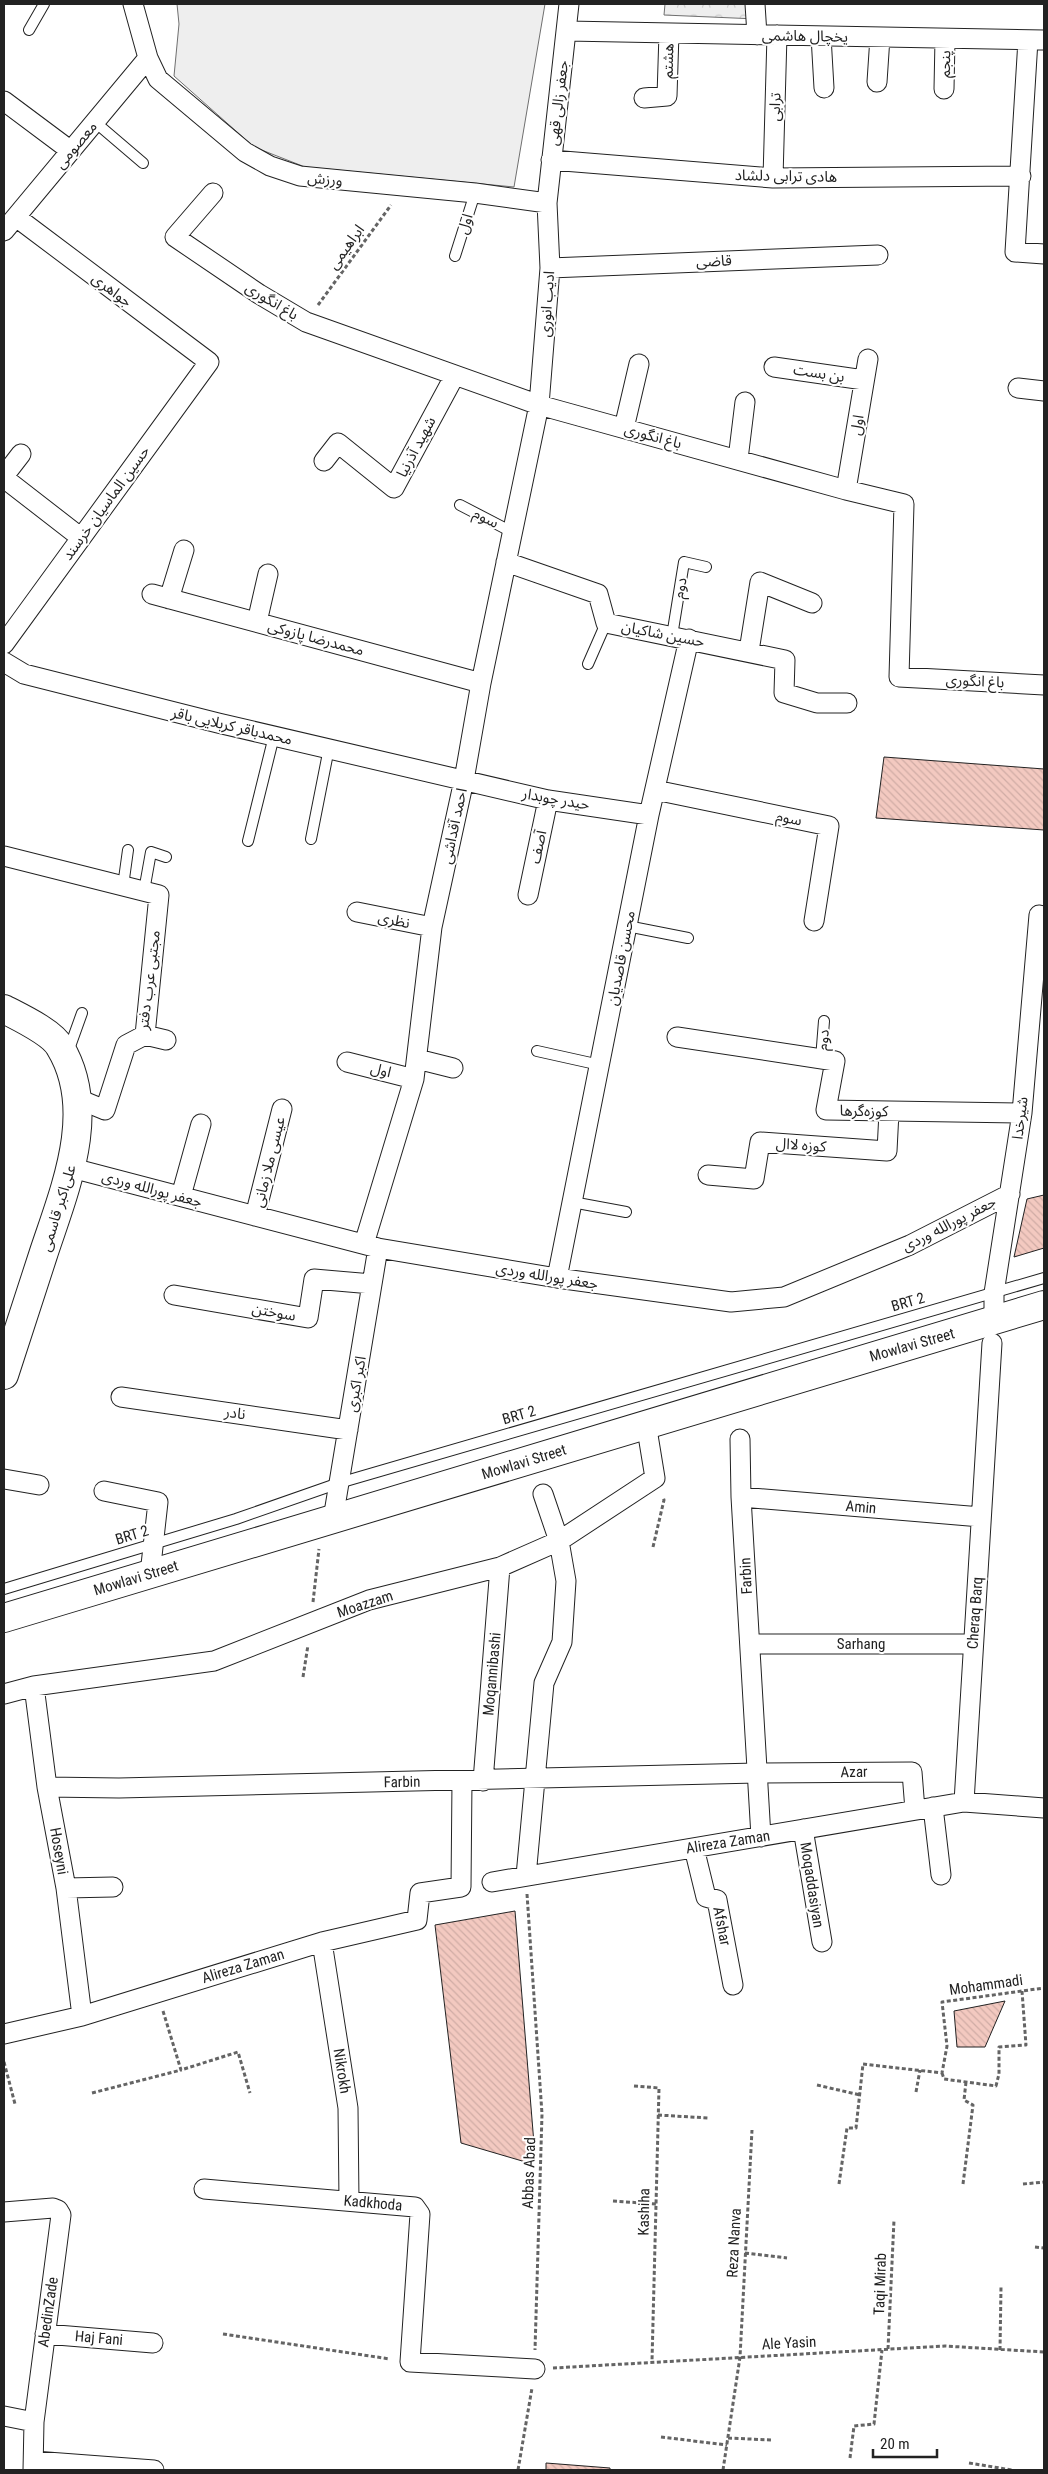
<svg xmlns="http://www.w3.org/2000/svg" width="1048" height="2474" viewBox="0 0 1048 2474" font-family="'Roboto Condensed','Noto Sans Arabic',sans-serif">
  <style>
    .grass { fill: #eee; stroke: #6f6f6f }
    .forest { fill: url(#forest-crowns); stroke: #6f6f6f }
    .building { fill: url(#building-back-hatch); stroke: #222 }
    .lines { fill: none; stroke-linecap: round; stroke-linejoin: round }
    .lane-casing { stroke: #222; stroke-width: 12 }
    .street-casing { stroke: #222; stroke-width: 21 }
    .secondary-casing { stroke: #222; stroke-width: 30 }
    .primary-casing { stroke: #222; stroke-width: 30 }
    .path { stroke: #646464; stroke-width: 3; stroke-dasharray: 4 2.5; stroke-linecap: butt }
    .lane { stroke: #fff; stroke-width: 10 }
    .street { stroke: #fff; stroke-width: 19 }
    .secondary { stroke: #fff; stroke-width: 28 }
    .primary { stroke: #fff; stroke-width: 28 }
    .labels { text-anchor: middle; stroke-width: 4; stroke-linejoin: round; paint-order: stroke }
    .street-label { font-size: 15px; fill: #222; stroke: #fff }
  </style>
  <defs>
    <pattern id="forest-crowns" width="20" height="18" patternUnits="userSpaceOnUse" patternTransform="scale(1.25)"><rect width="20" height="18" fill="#eee"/><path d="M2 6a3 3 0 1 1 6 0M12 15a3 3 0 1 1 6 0" fill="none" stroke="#ccc"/></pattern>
    <pattern id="building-back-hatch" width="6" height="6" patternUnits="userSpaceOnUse" patternTransform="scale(1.25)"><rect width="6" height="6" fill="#f3c9c0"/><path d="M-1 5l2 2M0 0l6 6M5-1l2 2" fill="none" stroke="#d0aca5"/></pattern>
  </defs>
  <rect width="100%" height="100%" fill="#fff"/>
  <!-- grass -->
  <path class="grass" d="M 177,4 L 545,4 L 514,187 L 305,167 L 254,147 L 174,76 L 179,24 Z"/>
  <!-- forest -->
  <path class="forest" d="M 665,4 L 756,4 L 757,19 L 664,15 Z"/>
  <!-- building -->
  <path class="building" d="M 884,757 L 1044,769 L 1044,830 L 876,818 Z
    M 1044,1195 L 1044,1248 L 1014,1257 L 1027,1199 Z
    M 515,1911 L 535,2156 L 529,2163 L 461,2143 L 435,1925 Z
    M 1005,2001 L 985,2047 L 957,2047 L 954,2011 Z
    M 546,2463 L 610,2468 L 610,2470 L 546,2470 Z"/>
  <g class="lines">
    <defs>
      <path id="lane" d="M 29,30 L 44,4
        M 95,122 L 143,163
        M 455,256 L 475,193
        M 460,505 L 512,532
        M 672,636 L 684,562 L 706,567
        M 588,664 L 606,623
        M 311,839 L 329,748
        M 248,841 L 274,736
        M 123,886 L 128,850
        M 144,891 L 151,852 L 166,857
        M 627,926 L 688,938
        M 537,1051 L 600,1065
        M 68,1052 L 82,1013
        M 821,1059 L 824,1021
        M 572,1202 L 626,1212
        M 4,1589 L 236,1519 L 339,1483 L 1044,1278"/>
      <path id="street" d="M 133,4 L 148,58 L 158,79 L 245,152 L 270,166 L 300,176 L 475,193 L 547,203
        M 755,4 L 757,35
        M 567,31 L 1044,40
        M 821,36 L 824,88
        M 1028,40 L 1015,252 L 1044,254
        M 877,82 L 880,37
        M 944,89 L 945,39
        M 644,98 L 667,96 L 669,33
        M 4,101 L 71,151
        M 551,160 L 773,178 L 1021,176
        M 773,178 L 777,35
        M 213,193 L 175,237 L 259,294 L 306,322 L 539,405 L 846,490 L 904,504 L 899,677 L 1044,685
        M 4,231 L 148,58
        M 550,268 L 878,255
        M 774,367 L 864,380
        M 1018,388 L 1044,391
        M 624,428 L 639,364
        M 738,459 L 745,402
        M 324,461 L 338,443 L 394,488 L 455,375
        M 4,476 L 21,454
        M 4,478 L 80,537
        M 846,490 L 868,359
        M 506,562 L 598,594 L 606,623 L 785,660 L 784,693 L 817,703 L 847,703
        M 152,594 L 481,683
        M 169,599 L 184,550
        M 257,622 L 268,574
        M 4,644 L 209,362 L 16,217
        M 749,651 L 760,582 L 812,603
        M 4,662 L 24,674 L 218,723 L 548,800 L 649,815
        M 655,790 L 829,826 L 814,921
        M 4,856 L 159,895 L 145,1035 L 126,1045 L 105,1110 L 76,1098
        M 528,895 L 548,800
        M 357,912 L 432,927
        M 145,1035 L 166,1040
        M 677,1037 L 835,1061 L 826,1110 L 1022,1113
        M 417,1059 L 453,1068
        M 347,1062 L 414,1079
        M 72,1168 L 378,1248 L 557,1278 L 731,1302 L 784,1297 L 910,1245 L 1010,1194
        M 708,1175 L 754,1179 L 760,1142 L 887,1151 L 889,1112
        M 181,1196 L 201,1124
        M 255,1216 L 282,1109
        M 364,1244 L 414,1079 L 432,927 L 464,780 L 481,683 L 539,405 L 550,268 L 547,203 L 569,4
        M 557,1278 L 649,815 L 689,639
        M 174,1295 L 308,1318 L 314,1279 L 372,1284
        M 994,1320 L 994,1293 L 1022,1113 L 1039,915 L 1044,916
        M 992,1343 L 964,1802 L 1044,1808
        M 121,1397 L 348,1430
        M 740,1439 L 741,1497 L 761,1837
        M 4,1479 L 39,1485
        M 104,1491 L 158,1502 L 150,1574
        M 741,1497 L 981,1517
        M 333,1519 L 378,1248
        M 750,1644 L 972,1644
        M 34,1686 L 47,1787 L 66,1888 L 82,2016
        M 4,1694 L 34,1686 L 214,1661 L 369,1600 L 500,1567 L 559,1541 L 655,1478 L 646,1423
        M 483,1781 L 500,1567
        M 47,1787 L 119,1788 L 757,1773 L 912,1772 L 915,1810
        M 933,1807 L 941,1875
        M 803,1829 L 822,1942
        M 694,1848 L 706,1897 L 717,1900 L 733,1985
        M 526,1876 L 544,1683 L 562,1642 L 566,1581 L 559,1541 L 543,1494
        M 492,1882 L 964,1802
        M 66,1888 L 113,1887
        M 322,1942 L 348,2108 L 349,2201
        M 4,2034 L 82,2016 L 322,1942 L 417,1920 L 420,1893 L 461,1887 L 462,1781
        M 204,2189 L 415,2207 L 420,2214 L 410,2362 L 535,2369
        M 4,2212 L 53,2208 L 58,2210 L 61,2215 L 34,2422 L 33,2470
        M 45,2334 L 153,2343
        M 4,2416 L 34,2422
        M 34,2461 L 154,2470"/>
      <path id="secondary" d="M 4,1009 C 19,1017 52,1032 60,1047 C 99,1111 64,1191 43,1255 C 30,1295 17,1335 4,1375"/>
      <path id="primary" d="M 4,1618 L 1044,1305"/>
    </defs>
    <!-- lane casing -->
    <use href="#lane" class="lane-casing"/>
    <!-- street casing -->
    <use href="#street" class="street-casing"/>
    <!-- secondary casing -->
    <use href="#secondary" class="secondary-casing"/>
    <!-- primary casing -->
    <use href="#primary" class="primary-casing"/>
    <!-- path -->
    <path class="path" d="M 318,305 L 391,205
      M 653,1547 L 664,1500 L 663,1497
      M 313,1602 L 319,1549
      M 303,1677 L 308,1645
      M 527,1894 L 542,2114 L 535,2350
      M 163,2011 L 181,2070 L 238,2052 L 250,2093
      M 4,2062 L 15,2104
      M 942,2073 L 944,2079 L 996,2086 L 999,2074 L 999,2047 L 1026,2045 L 1022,1991
      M 817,2085 L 860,2095
      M 634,2086 L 659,2088 L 652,2361
      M 916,2092 L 920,2070
      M 92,2093 L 181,2070
      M 658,2115 L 709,2118
      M 839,2184 L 847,2128 L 856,2128 L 863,2064 L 942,2073 L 947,2046 L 942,2002 L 1044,1988
      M 963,2184 L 973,2105 L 964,2100 L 966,2082
      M 1023,2184 L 1044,2182
      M 613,2201 L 656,2204
      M 1035,2247 L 1044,2248
      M 745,2253 L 787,2258
      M 223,2334 L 390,2359
      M 888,2349 L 894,2220
      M 1000,2350 L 1001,2287
      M 553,2368 L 945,2346 L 1044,2352
      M 661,2437 L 727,2445
      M 728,2438 L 771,2440
      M 850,2458 L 854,2426 L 874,2424 L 882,2350
      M 969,2463 L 1012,2470
      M 518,2470 L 532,2388
      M 723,2470 L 740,2357 L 752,2130"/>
    <!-- lane -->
    <use href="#lane" class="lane"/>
    <!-- street -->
    <use href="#street" class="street"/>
    <!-- secondary -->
    <use href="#secondary" class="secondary"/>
    <!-- primary -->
    <use href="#primary" class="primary"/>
  </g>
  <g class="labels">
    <!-- street labels -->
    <g class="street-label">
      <text transform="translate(805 36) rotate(1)" y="5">یخچال هاشمی</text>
      <text transform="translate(668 61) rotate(-88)" y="5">هشتم</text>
      <text transform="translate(945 64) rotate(-89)" y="5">پنجم</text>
      <text transform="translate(558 103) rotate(-83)" y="5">جعفر زالی قهی</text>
      <text transform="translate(775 107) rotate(-88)" y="5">ترابی</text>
      <text transform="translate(76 145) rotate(-50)" y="5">معصومی</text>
      <text transform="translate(786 176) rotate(1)" y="5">هادی ترابی دلشاد</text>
      <text transform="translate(325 179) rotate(5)" y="5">ورزش</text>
      <text transform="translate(465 224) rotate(-73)" y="5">اول</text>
      <text transform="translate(346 247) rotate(-54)" y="5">ابراهیمی</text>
      <text transform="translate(714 261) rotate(-2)" y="5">قاضی</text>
      <text transform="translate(112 290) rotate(37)" y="5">جواهری</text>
      <text transform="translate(272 301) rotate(31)" y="5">باغ انگوری</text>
      <text transform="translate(547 304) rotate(-86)" y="5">ادیب انوری</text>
      <text transform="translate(819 373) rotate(9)" y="5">بن بست</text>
      <text transform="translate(857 425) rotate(-80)" y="5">اول</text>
      <text transform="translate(653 436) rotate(15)" y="5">باغ انگوری</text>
      <text transform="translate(416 447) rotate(-62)" y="5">شهید آذرنیا</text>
      <text transform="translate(106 503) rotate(-54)" y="5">حسین الماسیان خرسند</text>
      <text transform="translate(486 518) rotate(27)" y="5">سوم</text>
      <text transform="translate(680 588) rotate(-80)" y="5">دوم</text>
      <text transform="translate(663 634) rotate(11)" y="5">حسین شاکیان</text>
      <text transform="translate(316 638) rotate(15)" y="5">محمدرضا پازوکی</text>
      <text transform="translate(975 681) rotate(3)" y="5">باغ انگوری</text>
      <text transform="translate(232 726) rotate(13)" y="5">محمدباقر کربلایی باقر</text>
      <text transform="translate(556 799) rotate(10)" y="5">حیدر چوبدار</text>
      <text transform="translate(789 818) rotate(11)" y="5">سوم</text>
      <text transform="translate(454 826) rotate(-78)" y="5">احمد آقداشی</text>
      <text transform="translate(538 847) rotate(-78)" y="5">آصف</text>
      <text transform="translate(394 920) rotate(12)" y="5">نظری</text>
      <text transform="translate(621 958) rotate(-79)" y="5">محسن قاصدیان</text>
      <text transform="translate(149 980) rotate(-83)" y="5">مجتبی عرب دفتر</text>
      <text transform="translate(823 1040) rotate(-85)" y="5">دوم</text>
      <text transform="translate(381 1070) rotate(15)" y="5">اول</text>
      <text transform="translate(864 1111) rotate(1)" y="5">کوزه‌گرها</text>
      <text transform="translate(1020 1118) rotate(-83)" y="5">شیرخدا</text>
      <text transform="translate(801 1145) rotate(4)" y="5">کوزه لاال</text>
      <text transform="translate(269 1162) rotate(-76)" y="5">عیسی ملا زمانی</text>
      <text transform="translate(152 1189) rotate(15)" y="5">جعفر پورالله وردی</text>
      <text transform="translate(58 1208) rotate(-73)" y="5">علی‌اکبر قاسمی</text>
      <text transform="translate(949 1224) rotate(-27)" y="5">جعفر پورالله وردی</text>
      <text transform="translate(547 1276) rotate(9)" y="5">جعفر پورالله وردی</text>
      <text transform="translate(908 1302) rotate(-16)" y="5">BRT 2</text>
      <text transform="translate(274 1312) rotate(10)" y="5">سوختن</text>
      <text transform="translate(912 1345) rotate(-16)" y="5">Mowlavi Street</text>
      <text transform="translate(356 1384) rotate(-80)" y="5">اکبر اکبری</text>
      <text transform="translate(235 1413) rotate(8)" y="5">نادر</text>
      <text transform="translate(519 1415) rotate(-16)" y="5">BRT 2</text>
      <text transform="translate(524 1462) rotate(-17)" y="5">Mowlavi Street</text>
      <text transform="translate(861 1507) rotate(5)" y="5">Amin</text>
      <text transform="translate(132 1535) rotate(-17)" y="5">BRT 2</text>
      <text transform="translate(746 1576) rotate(-93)" y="5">Farbin</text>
      <text transform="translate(136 1578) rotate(-17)" y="5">Mowlavi Street</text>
      <text transform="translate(365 1604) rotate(-18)" y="5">Moazzam</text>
      <text transform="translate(975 1613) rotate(-86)" y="5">Cheraq Barq</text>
      <text x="861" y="1649">Sarhang</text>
      <text transform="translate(492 1674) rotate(-85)" y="5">Moqannibashi</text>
      <text transform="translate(854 1772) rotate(-1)" y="5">Azar</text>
      <text transform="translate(402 1782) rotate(-1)" y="5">Farbin</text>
      <text transform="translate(728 1842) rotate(-9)" y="5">Alireza Zaman</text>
      <text transform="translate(59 1851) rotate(80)" y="5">Hoseyni</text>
      <text transform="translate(812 1885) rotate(81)" y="5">Moqaddasiyan</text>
      <text transform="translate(722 1926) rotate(79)" y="5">Afshar</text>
      <text transform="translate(243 1966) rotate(-17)" y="5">Alireza Zaman</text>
      <text transform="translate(986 1985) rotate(-8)" y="5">Mohammadi</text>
      <text transform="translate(342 2071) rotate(81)" y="5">Nikrokh</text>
      <text transform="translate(529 2173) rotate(-88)" y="5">Abbas Abad</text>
      <text transform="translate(373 2203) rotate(5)" y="5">Kadkhoda</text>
      <text transform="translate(644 2212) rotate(-89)" y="5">Kashiha</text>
      <text transform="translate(734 2243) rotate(-87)" y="5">Reza Nanva</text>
      <text transform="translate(880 2284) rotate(-88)" y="5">Taqi Mirab</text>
      <text transform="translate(48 2312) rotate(-82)" y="5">AbedinZade</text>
      <text transform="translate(99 2338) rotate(5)" y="5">Haj Fani</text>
      <text transform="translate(789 2343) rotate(-3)" y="5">Ale Yasin</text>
    </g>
  </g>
  <!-- border -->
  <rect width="1048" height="2474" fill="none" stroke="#222222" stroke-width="10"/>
  <!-- scale -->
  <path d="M873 2449v8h64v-8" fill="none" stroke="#222222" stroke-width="2.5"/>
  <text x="880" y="2449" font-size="15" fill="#222222" stroke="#ffffff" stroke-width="4" paint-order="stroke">20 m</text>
</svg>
